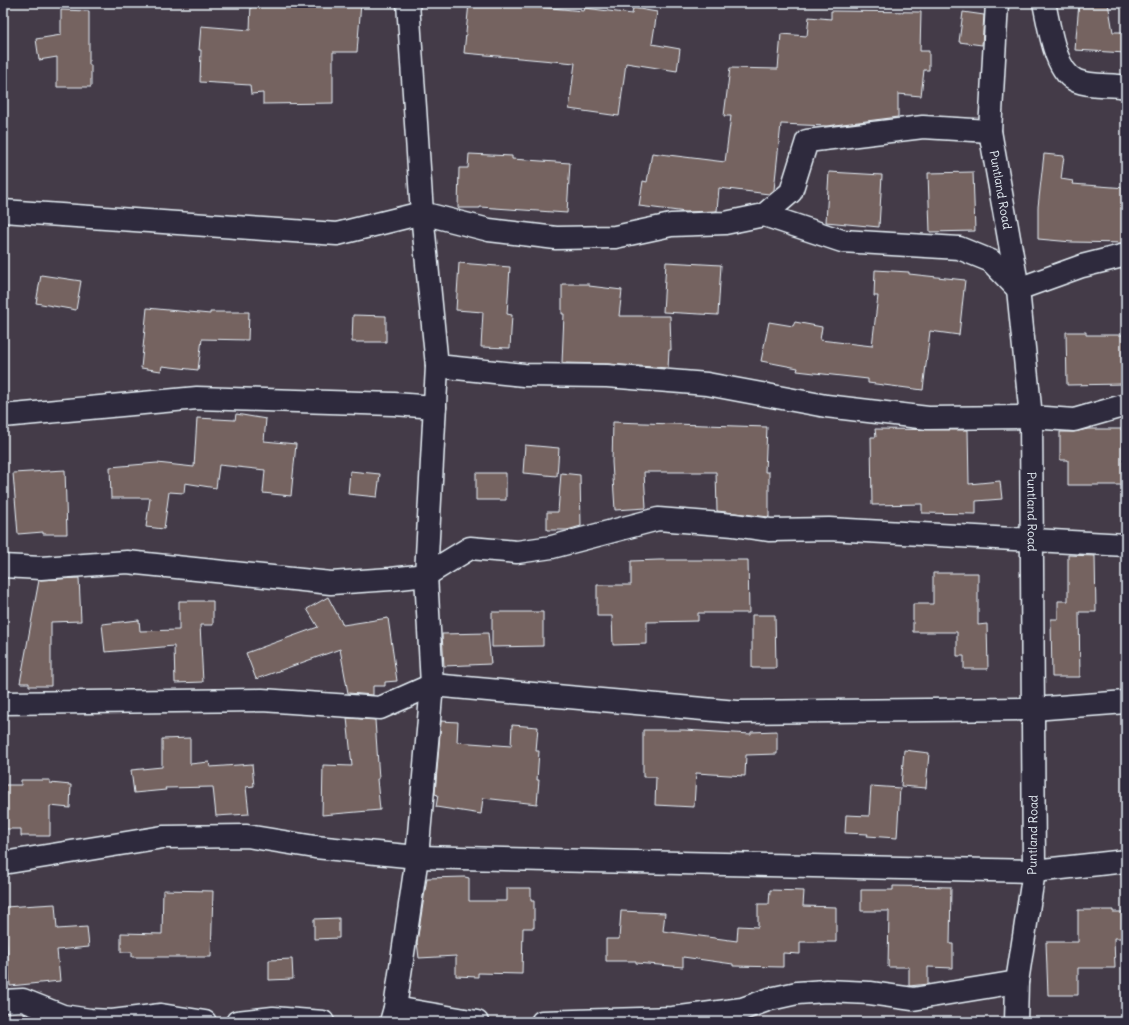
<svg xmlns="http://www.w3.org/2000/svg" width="1129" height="1025" viewBox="0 0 1129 1025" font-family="Delius,sans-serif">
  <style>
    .building { fill: #756361; stroke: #e8f1f8 }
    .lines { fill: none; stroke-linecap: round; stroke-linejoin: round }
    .minor-casing { stroke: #e8f1f8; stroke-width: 25 }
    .minor { stroke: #2f2a3d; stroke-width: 22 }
    .labels { text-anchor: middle; stroke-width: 3.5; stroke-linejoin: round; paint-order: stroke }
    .street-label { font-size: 12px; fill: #e8f1f8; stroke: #2f2a3d }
  </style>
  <rect width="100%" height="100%" fill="#443b48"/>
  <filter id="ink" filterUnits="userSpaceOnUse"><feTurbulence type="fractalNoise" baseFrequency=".025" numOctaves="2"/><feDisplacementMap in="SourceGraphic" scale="8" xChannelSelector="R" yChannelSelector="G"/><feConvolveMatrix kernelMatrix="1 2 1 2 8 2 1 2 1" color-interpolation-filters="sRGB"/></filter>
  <g filter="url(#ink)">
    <!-- building -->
    <path class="building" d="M 251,3 L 361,3 L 357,52 L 333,52 L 333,103 L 263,104 L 263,93 L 251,94 L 250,85 L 200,82 L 201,50 L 199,50 L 201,26 L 250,30 Z
      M 469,3 L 495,3 L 584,11 L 585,8 L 632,14 L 633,8 L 657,12 L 652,44 L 680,49 L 677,71 L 626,63 L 619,116 L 569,109 L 575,63 L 464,53 Z
      M 1079,3 L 1108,3 L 1113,32 L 1126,32 L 1126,53 L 1075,50 Z
      M 61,10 L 89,11 L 89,65 L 91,65 L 91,87 L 57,87 L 57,57 L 39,60 L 36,39 L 61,35 Z
      M 831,11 L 921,12 L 920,51 L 929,51 L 929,70 L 924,70 L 921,96 L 898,94 L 898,117 L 827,126 L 781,124 L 774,190 L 769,194 L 719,188 L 717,211 L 686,212 L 639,206 L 643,181 L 647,182 L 652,153 L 725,162 L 731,116 L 724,116 L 730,68 L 778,69 L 781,34 L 807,36 L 809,17 L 831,19 Z
      M 963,12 L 984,15 L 982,45 L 959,42 Z
      M 469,154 L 512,156 L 512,159 L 570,163 L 567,213 L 480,207 L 480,208 L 458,208 L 459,168 L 468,168 Z
      M 1044,154 L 1064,156 L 1061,179 L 1073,181 L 1072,184 L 1126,188 L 1126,243 L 1072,242 L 1038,239 L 1038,207 Z
      M 829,172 L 882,175 L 879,227 L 826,222 Z
      M 973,172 L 975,231 L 930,232 L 928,173 Z
      M 666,262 L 721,265 L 718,315 L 663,312 Z
      M 459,263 L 510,267 L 507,314 L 512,315 L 510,348 L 481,347 L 483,312 L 456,310 Z
      M 875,270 L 909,272 L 909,274 L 965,280 L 959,335 L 930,331 L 923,390 L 868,383 L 868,379 L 797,371 L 798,368 L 761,361 L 769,322 L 793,326 L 795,322 L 822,327 L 820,340 L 872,346 L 878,296 L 874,296 Z
      M 41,275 L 81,281 L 76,310 L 36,303 Z
      M 562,284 L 589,284 L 589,286 L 622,290 L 619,316 L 670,316 L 671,350 L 669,350 L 668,368 L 608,364 L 562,363 L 564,314 L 562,314 Z
      M 147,308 L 210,314 L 210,312 L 249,312 L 248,340 L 202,339 L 198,370 L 162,366 L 161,371 L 141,368 Z
      M 353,315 L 386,316 L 386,342 L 352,342 Z
      M 1066,332 L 1086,332 L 1086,335 L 1126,335 L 1126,357 L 1123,357 L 1123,384 L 1067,385 Z
      M 236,414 L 266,419 L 264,441 L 296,444 L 291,496 L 263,493 L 265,470 L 219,465 L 216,488 L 185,483 L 184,493 L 169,492 L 164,529 L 146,527 L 150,498 L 111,498 L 110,467 L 157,463 L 194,467 L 197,418 L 235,420 Z
      M 613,422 L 767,427 L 765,472 L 769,472 L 769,517 L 717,511 L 716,472 L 644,472 L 646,508 L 615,510 L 612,462 Z
      M 875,429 L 968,430 L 969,484 L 1000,481 L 1002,499 L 976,501 L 976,514 L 922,513 L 922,504 L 872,505 L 871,437 L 876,437 Z
      M 1088,429 L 1122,429 L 1123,485 L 1068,485 L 1068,460 L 1060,460 L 1060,432 L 1073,432 Z
      M 525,445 L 559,448 L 557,476 L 523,473 Z
      M 65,470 L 67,534 L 43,534 L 43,532 L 18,534 L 13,473 Z
      M 350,471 L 380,474 L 377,497 L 348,494 Z
      M 476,473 L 506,473 L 506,500 L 476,500 Z
      M 561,473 L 580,475 L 581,526 L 567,530 L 547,530 L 547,512 L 558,512 Z
      M 1068,555 L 1095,556 L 1096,612 L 1079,612 L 1080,677 L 1052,677 L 1051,619 L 1058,619 L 1058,601 L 1068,601 Z
      M 659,560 L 748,560 L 749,613 L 698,613 L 698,621 L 647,622 L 647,644 L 613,645 L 612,616 L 597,616 L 597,585 L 631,585 L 631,561 Z
      M 933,573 L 978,573 L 978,625 L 987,624 L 988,669 L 964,669 L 964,656 L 957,656 L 957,632 L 913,632 L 913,604 L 933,604 Z
      M 79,578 L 81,621 L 51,622 L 51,686 L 29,686 L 29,683 L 20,683 L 39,580 Z
      M 328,597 L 343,625 L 388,618 L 397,681 L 385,682 L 385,686 L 373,686 L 373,695 L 348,693 L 340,649 L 256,679 L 246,653 L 318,627 L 307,609 Z
      M 179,601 L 213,601 L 213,625 L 200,625 L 203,682 L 175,683 L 174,646 L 105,652 L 102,624 L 139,620 L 140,631 L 179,630 Z
      M 492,612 L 543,612 L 543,646 L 492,647 Z
      M 752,615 L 775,615 L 776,668 L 752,668 Z
      M 488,633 L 491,664 L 444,666 L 442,634 Z
      M 347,718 L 375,720 L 379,779 L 377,779 L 380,810 L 322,815 L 323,765 L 352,766 Z
      M 441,721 L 458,722 L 457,742 L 511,746 L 512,725 L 538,727 L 536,751 L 539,751 L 537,780 L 539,780 L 537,804 L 483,798 L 481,814 L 436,807 L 438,795 L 435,794 Z
      M 643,730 L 684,730 L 751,734 L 751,732 L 777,731 L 777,754 L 746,755 L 745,776 L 696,773 L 694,807 L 655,805 L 656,777 L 643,777 Z
      M 190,738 L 190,764 L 209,762 L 210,767 L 252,764 L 254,786 L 246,787 L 249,814 L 216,816 L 213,787 L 165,788 L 166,790 L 134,793 L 131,770 L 162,767 L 162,739 Z
      M 904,750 L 929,753 L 926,788 L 901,786 Z
      M 21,780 L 50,780 L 50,783 L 71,785 L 70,808 L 50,806 L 50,836 L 21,836 L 21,829 L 3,829 L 3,785 L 21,785 Z
      M 871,786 L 900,788 L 897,838 L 867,836 L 868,834 L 845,833 L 846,815 L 869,816 Z
      M 465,877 L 469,878 L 469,901 L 507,901 L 507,888 L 531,888 L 531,901 L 534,901 L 534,928 L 523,928 L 522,974 L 478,973 L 478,977 L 456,976 L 456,956 L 419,958 L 417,942 L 427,878 Z
      M 893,886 L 951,887 L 950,944 L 953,944 L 953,968 L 928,967 L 928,984 L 909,986 L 909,967 L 888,967 L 889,911 L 861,911 L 861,890 L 893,890 Z
      M 163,890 L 213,891 L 211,957 L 132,957 L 132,952 L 121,952 L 121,933 L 162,934 Z
      M 770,890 L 804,891 L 803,906 L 836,907 L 836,942 L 800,942 L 800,954 L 783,953 L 783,967 L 733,966 L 733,964 L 683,957 L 683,967 L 636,963 L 636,961 L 606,961 L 606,939 L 619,939 L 621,911 L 665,913 L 663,931 L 737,941 L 738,926 L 758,927 L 758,904 L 769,904 Z
      M 55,904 L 57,929 L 87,927 L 89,947 L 57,950 L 60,981 L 10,986 L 4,907 Z
      M 1078,910 L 1113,910 L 1113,912 L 1126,912 L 1126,938 L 1114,938 L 1115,968 L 1078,968 L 1078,995 L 1048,995 L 1046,942 L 1078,942 Z
      M 339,918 L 339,938 L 314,939 L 314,919 Z
      M 292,959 L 293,979 L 269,980 L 269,960 Z"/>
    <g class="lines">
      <defs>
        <g id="minor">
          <path id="s1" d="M 997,3 L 990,131 L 1018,289 L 1031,417 L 1034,871 L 1017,982 L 1016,1022"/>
          <path d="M 1044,3 C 1049,23 1054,72 1077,81 C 1092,87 1110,84 1126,87"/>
          <path d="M 3,211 L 337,234 L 422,213 L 489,230 L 556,238 L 615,237 L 671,225 L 725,223 L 764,215 L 791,192 L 807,141 L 923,127 L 990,131"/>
          <path d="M 764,215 L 842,241 L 959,248 L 991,261 L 1018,289 L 1082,266 L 1126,255"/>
          <path d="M 437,366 L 524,375 L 607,376 L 707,384 L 826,406 L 928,418 L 1031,417 L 1074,420 L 1126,405"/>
          <path d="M 3,416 L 197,398 L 394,404 L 435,407"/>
          <path d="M 3,566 L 41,568 L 127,562 L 331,583 L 391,579 L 426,575 L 470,548 L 517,552 L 552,547 L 658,519 L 734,525 L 770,530 L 829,529 L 1126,545"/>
          <path d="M 3,703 L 262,700 L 380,708 L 432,685 L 737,712 L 1033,709 L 1126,702"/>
          <path d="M 3,863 L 163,837 L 247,836 L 315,847 L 417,857 L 1034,871 L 1126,861"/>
          <path d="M 3,1001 L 23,1000 L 63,1016 L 90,1020 L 112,1021 L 161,1015 L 205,1022"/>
          <path d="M 395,1008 L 477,1022"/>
          <path d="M 237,1022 L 273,1018 L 323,1022"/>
          <path d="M 391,1022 L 395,1008 L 417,857 L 432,685 L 426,575 L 437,366 L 422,213 L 408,3"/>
          <path d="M 542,1022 L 673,1018 L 742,1009 L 770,999 L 797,993 L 826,991 L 870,993 L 913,999 L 1017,982"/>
        </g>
      </defs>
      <!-- minor casing -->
      <use href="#minor" class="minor-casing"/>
      <!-- minor -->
      <use href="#minor" class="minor"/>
    </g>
  </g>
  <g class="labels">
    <!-- street labels -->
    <g class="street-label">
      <text dy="4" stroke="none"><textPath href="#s1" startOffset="188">Puntland Road</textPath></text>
      <text dy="4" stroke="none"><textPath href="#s1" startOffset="512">Puntland Road</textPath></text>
      <text transform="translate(1033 835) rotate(-89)" y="4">Puntland Road</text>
    </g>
  </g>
  <!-- margin -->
  <rect width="1129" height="1025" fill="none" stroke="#2f2a3d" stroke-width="16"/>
  <rect x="8" y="8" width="1113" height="1009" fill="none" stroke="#e8f1f8" stroke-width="1.5" filter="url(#ink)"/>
</svg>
